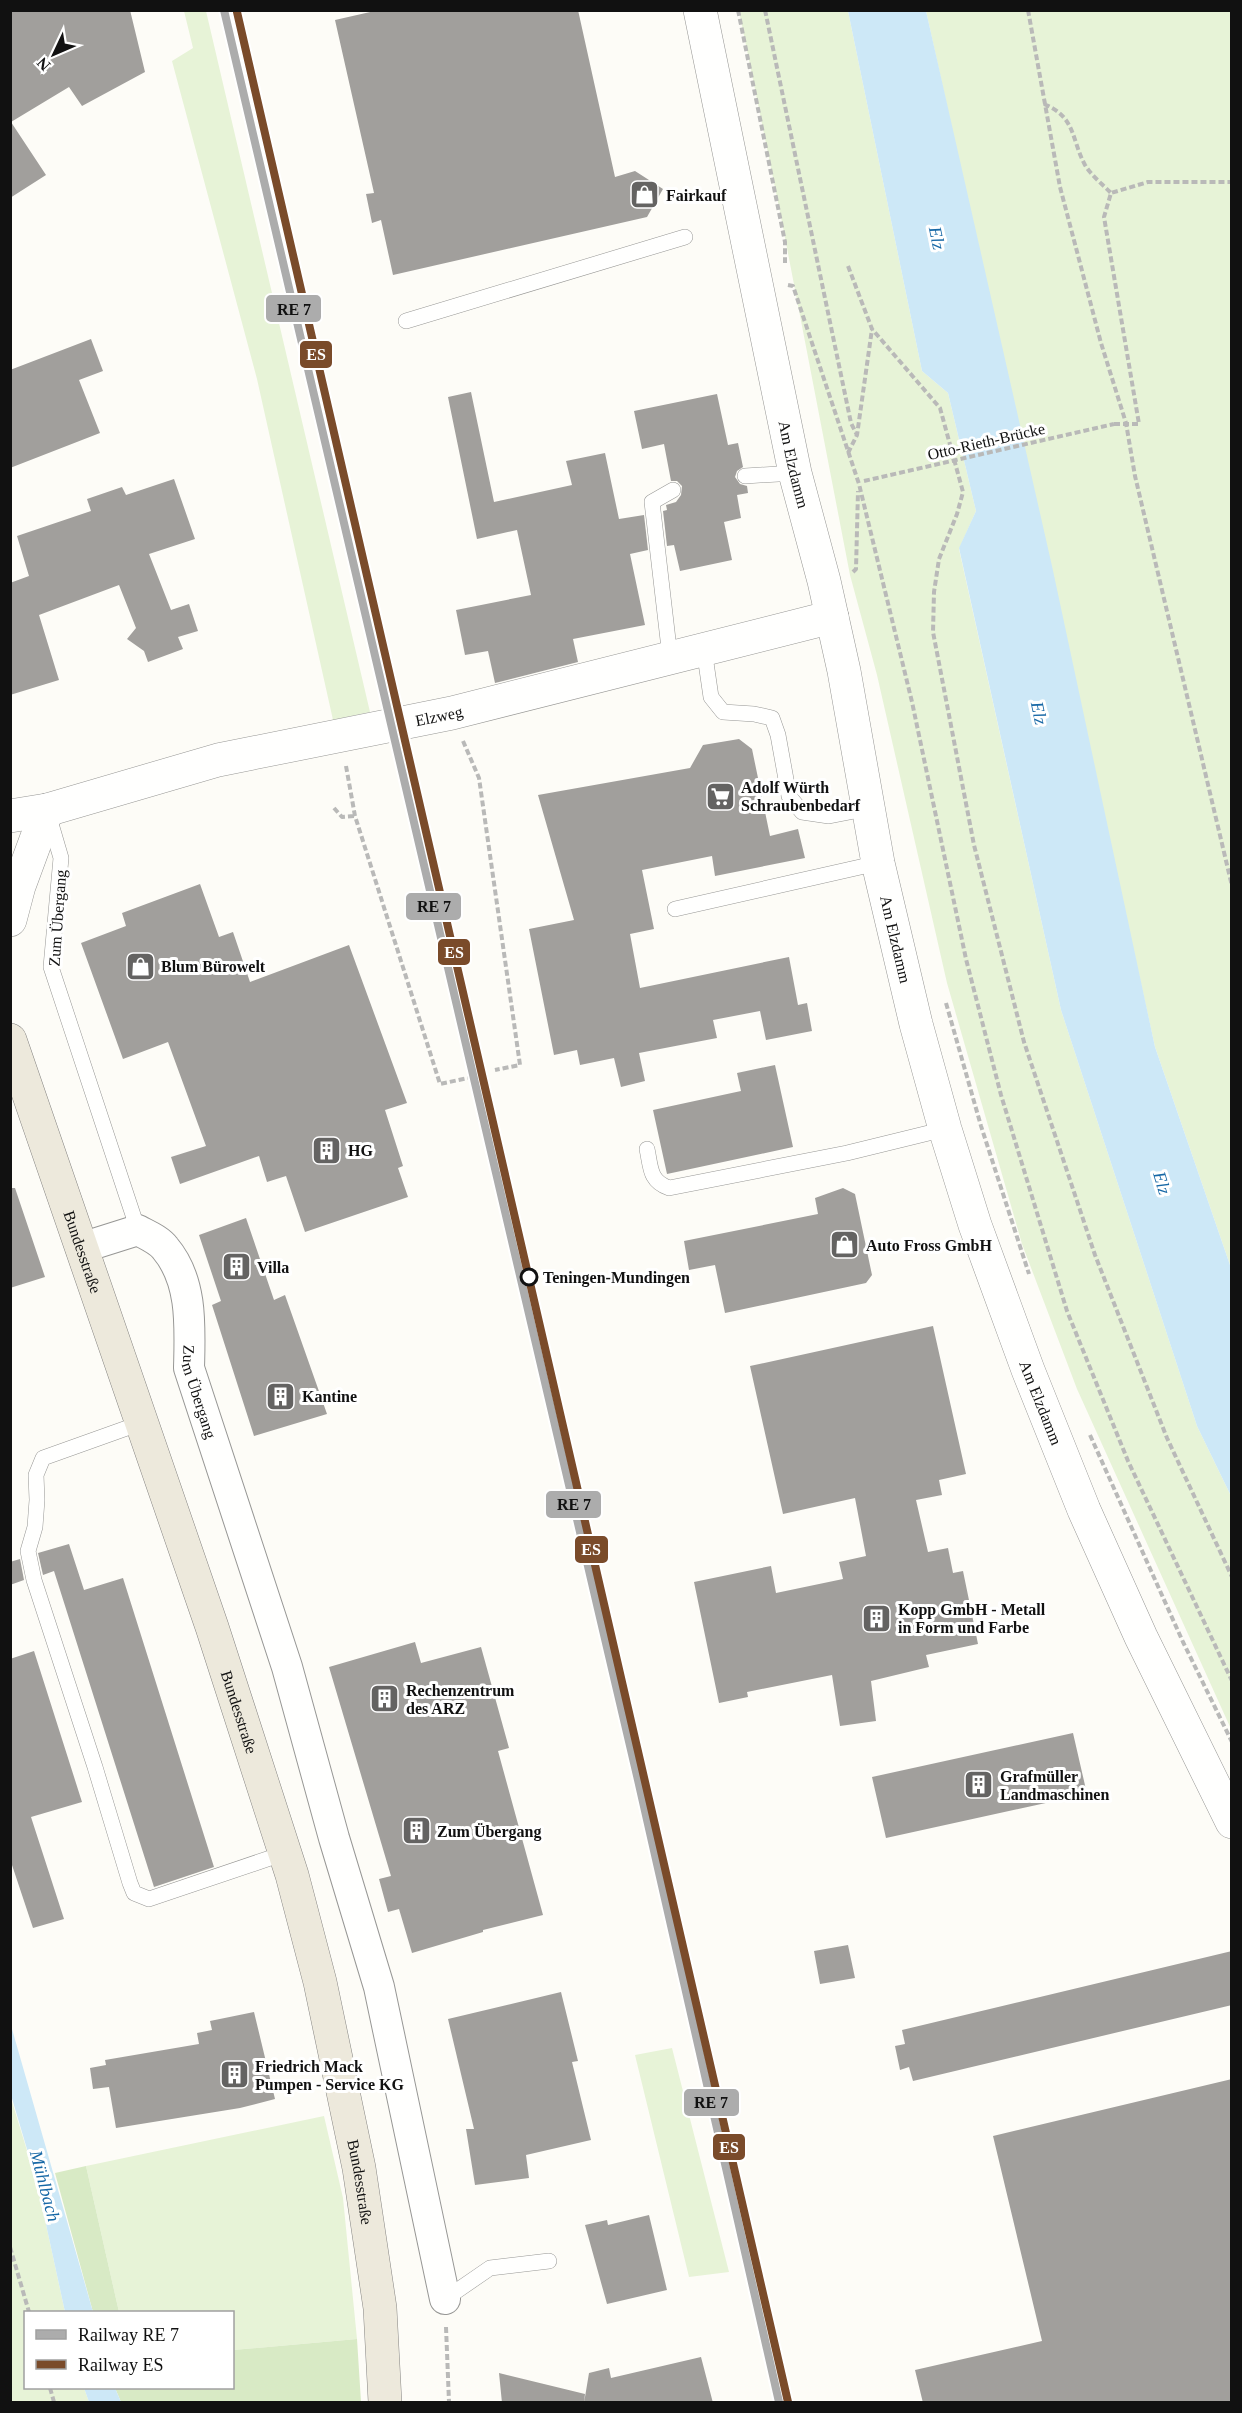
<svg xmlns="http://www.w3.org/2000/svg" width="1242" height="2413" viewBox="0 0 1242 2413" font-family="'Times New Roman',serif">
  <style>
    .green { fill: #e7f3d7 }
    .forest { fill: #d8eac5 }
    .water { fill: #cde8f7 }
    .building { fill: #a19f9c }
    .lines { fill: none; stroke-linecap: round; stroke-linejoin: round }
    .service-casing { stroke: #979795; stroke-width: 16 }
    .minor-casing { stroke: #979795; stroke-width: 32 }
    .tertiary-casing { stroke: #979795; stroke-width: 34 }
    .primary-casing { stroke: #858482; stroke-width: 34 }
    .path { stroke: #b9b9b8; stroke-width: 4; stroke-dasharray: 6 3; stroke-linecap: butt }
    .service { stroke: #fffffe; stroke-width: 15 }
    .minor { stroke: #fffffe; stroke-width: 30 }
    .tertiary { stroke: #fffffe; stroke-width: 33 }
    .primary { stroke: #ede9dc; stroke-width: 33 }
    .path-bridge { stroke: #b9b9b8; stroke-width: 4; stroke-dasharray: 6 3; stroke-linecap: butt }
    .rail-1-casing { stroke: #fff; stroke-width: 12 }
    .rail-2-casing { stroke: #fff; stroke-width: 12 }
    .rail-1 { stroke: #acacac; stroke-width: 8 }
    .rail-2 { stroke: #7a4b2a; stroke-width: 8 }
    .stop-dot { fill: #fff; stroke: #111; stroke-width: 3 }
    .labels { text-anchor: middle; stroke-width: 6; stroke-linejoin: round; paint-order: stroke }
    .poi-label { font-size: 16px; font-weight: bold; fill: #111; stroke: #fff; text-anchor: start }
    .street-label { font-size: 16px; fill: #111; stroke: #fff }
    .stop-label { font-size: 16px; font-weight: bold; fill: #111; stroke: #fff; text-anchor: start }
    .water-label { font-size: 18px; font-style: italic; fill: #1768a6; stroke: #fff }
    .line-badge { stroke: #fff; stroke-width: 2 }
    .badge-label { font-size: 16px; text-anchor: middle; font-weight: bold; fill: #fff }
    .pale-badge-label { font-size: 16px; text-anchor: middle; font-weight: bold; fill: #111 }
  </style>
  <rect width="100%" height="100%" fill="#fdfcf7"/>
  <!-- green -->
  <path class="green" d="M 184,11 L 206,11 L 370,712 L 333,720 L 257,379 L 172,61 L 193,48 Z
    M 739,11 L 848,11 L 922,371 L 948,393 L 976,511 L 959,549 L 1061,1010 L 1197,1426 L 1231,1496 L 1231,1729 L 1077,1389 L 1022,1244 L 947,983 L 877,675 L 850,575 L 781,217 Z
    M 926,11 L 1231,11 L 1231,1268 L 1155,1047 Z
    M 672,2048 L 729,2272 L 689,2277 L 635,2055 Z
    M 10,2095 L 37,2183 L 65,2312 L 26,2312 L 26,2388 L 84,2388 L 89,2402 L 11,2402 Z
    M 324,2116 L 343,2198 L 357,2339 L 233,2350 L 232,2312 L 119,2312 L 86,2166 Z"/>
  <!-- forest -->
  <path class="forest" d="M 86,2166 L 119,2312 L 93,2312 L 55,2173 Z
    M 357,2339 L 361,2402 L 121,2402 L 115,2388 L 232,2388 L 233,2350 Z"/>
  <!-- water -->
  <path class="water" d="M 848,11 L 926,11 L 1052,566 L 1155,1047 L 1231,1268 L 1231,1496 L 1197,1426 L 1061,1010 L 959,548 L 976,511 L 948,393 L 922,371 Z
    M 10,2022 L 93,2312 L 65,2312 L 37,2183 L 11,2095 Z
    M 84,2388 L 115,2388 L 121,2402 L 89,2402 Z"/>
  <!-- building -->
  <path class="building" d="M 10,10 L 130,10 L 145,72 L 82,106 L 69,87 L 11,122 L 46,175 L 10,198 Z
    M 379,10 L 578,10 L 615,177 L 635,171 L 663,189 L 647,217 L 393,275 L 381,220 L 372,223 L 366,194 L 374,193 L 335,20 Z
    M 91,339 L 103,371 L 79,380 L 100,433 L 10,468 L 10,370 Z
    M 471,392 L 494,502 L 572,485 L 566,461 L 605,453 L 619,519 L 644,515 L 648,550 L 630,554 L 645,625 L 573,639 L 578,662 L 495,683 L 488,651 L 465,655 L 456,610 L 531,595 L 517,530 L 477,539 L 448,397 Z
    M 717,394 L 728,445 L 738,443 L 743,467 L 737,471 L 735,477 L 740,484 L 747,486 L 748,493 L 737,495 L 741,518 L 724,522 L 732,560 L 680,571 L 674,545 L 667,546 L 663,511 L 667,510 L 666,505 L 676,502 L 681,495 L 682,486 L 677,481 L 671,481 L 664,444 L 642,449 L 634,411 Z
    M 174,479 L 195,539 L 149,554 L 171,610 L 189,604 L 198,631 L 178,637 L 183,649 L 148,662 L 144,651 L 127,639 L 136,628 L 119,585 L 39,615 L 59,680 L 10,695 L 10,583 L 29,576 L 17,536 L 91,511 L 87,499 L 122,487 L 126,495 Z
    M 739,739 L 752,749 L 770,836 L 798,829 L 805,858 L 715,876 L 712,856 L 642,870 L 654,929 L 630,934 L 640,988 L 789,957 L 798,1005 L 807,1003 L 812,1031 L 766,1040 L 760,1011 L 713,1020 L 717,1038 L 639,1053 L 645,1081 L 621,1087 L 614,1058 L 580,1065 L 577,1050 L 554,1055 L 529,929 L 574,920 L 538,795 L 690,768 L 703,745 Z
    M 200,884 L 219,937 L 233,932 L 250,982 L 349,945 L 407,1103 L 385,1110 L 403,1166 L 398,1168 L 408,1197 L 305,1232 L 286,1176 L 267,1182 L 259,1156 L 180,1184 L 171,1157 L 206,1146 L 168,1042 L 123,1059 L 81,943 L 126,926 L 122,913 Z
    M 775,1065 L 793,1147 L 667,1174 L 653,1110 L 741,1091 L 737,1073 Z
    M 10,1188 L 15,1188 L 45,1277 L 10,1288 Z
    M 843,1188 L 855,1194 L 872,1275 L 866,1283 L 725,1313 L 715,1265 L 689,1270 L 684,1241 L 818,1214 L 815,1198 Z
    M 246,1218 L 274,1300 L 285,1295 L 327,1414 L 254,1436 L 212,1305 L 221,1301 L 199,1235 Z
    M 933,1326 L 966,1474 L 939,1480 L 942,1495 L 916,1500 L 928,1552 L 948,1548 L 953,1573 L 963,1571 L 978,1644 L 926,1655 L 929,1667 L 871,1681 L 876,1721 L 840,1726 L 832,1675 L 747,1692 L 748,1697 L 719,1703 L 694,1582 L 771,1566 L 776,1593 L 843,1579 L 839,1562 L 866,1556 L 855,1498 L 783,1514 L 750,1366 Z
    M 69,1544 L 84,1590 L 123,1578 L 214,1867 L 154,1887 L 54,1571 L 43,1575 L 38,1553 Z
    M 20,1559 L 24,1580 L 10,1585 L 10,1562 Z
    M 415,1642 L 421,1663 L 481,1647 L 509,1748 L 498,1751 L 543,1915 L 483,1930 L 483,1932 L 412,1953 L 399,1909 L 388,1912 L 379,1879 L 391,1876 L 329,1667 Z
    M 34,1651 L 82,1802 L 31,1817 L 64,1919 L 33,1928 L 10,1859 L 10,1659 Z
    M 1073,1733 L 1087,1794 L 886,1838 L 872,1777 Z
    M 848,1945 L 855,1978 L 820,1984 L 814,1951 Z
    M 1232,1951 L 1232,2005 L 913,2081 L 909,2067 L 900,2070 L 895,2046 L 905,2044 L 902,2030 Z
    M 561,1992 L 578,2061 L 572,2062 L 591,2140 L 526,2155 L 529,2178 L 475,2185 L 466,2129 L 474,2129 L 448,2019 Z
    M 254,2012 L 275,2099 L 240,2108 L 116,2128 L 109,2087 L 93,2089 L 90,2068 L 106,2065 L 105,2060 L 199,2044 L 197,2033 L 212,2030 L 210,2021 Z
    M 1232,2079 L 1232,2403 L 923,2403 L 915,2370 L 1042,2341 L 993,2136 Z
    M 649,2215 L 667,2290 L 607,2304 L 585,2225 L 607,2220 L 608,2225 Z
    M 701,2357 L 713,2403 L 584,2403 L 589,2373 L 609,2368 L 611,2378 Z
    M 499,2373 L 585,2394 L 584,2403 L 502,2403 Z"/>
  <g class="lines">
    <defs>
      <path id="service" d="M 406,321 L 685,237
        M 745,476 L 795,473
        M 704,649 L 711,697 L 723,712 L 754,714 L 772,718 L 778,735 L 789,796 L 802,812 L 829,816 L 870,808
        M 670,657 L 652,502 L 673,490
        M 49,817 L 61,858 L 51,967 L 138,1230
        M 675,909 L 878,863
        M 647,1149 C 651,1167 649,1181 669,1188 L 847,1153 L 945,1129
        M 141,1423 L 43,1458 L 36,1475 L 37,1500 L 35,1527 L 28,1551 L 34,1580 L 95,1767 L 130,1883 L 134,1893 L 149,1899 L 285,1853
        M 445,2299 L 490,2268 L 549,2261"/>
      <g id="minor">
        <path id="s1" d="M 81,1248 L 138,1230 C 147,1235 159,1240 165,1248 C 193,1281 190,1327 189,1368 L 287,1667 L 334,1838 L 379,1987 L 445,2299"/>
      </g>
      <g id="tertiary">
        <path id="s2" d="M 700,10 L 795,473 L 824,581 L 844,671 L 878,863 L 916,1024 L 945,1129 L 975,1225 L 1028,1370 L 1084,1510 L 1141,1637 L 1232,1822"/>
        <path id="s3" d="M 10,816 L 47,810 L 218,760 L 452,713 L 832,617"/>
        <path d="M 10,920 L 19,886 L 47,810"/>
      </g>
      <g id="primary">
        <path id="s4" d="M 10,1040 L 212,1627 L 292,1875 L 320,1982 L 359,2168 L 380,2308 L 385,2402"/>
      </g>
    </defs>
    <!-- service casing -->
    <use href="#service" class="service-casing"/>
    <!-- minor casing -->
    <use href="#minor" class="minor-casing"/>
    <!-- tertiary casing -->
    <use href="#tertiary" class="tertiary-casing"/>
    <!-- primary casing -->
    <use href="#primary" class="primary-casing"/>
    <!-- path -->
    <path class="path" d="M 738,10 L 785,242 L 785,263
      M 765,10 L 851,423 L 857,435
      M 1028,10 L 1060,187 L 1101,343 L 1126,423 L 1135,476 L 1232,886
      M 1044,104 C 1076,117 1071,139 1085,165 C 1091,175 1102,184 1111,193
      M 848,266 L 872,329 L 940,408 L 963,492 L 957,514 L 939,559 L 934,592 L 933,632 L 974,845 L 1024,1042 L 1095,1255 L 1167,1438 L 1232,1577
      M 788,285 L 793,286 L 859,484 L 912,702 L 966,959 L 1001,1095 L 1067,1311 L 1128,1461 L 1232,1681
      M 1114,424 L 1139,424 L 1104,217 L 1111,193 L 1148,182 L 1232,182
      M 848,453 L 857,435 L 872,329
      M 853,572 L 856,569 L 858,491
      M 463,741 L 479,778 L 520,1065 L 495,1070
      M 346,766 L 355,816 L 440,1084 L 468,1078
      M 334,808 L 342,817 L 355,816
      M 946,1003 L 981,1126 L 1029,1274
      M 1090,1435 L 1183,1642 L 1232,1742
      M 10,2247 L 29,2312
      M 446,2327 L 449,2402
      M 50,2388 L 54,2402"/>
    <!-- service -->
    <use href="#service" class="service"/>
    <!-- minor -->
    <use href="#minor" class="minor"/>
    <!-- tertiary -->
    <use href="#tertiary" class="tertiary"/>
    <!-- primary -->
    <use href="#primary" class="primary"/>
    <!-- path-bridge -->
    <path class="path-bridge" d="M 864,481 L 1114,424"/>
    <defs>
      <path id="rail-1" d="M 224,10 L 638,1780 L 779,2402"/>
      <path id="rail-2" d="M 237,12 L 788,2402"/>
    </defs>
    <!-- rail-1 casing -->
    <use href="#rail-1" class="rail-1-casing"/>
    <!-- rail-2 casing -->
    <use href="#rail-2" class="rail-2-casing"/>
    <!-- rail-1 -->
    <use href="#rail-1" class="rail-1"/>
    <!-- rail-2 -->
    <use href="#rail-2" class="rail-2"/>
  </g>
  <!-- icons -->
  <defs>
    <symbol id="shop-square" viewBox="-11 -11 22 22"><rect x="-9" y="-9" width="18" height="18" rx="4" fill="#646362" stroke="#fff"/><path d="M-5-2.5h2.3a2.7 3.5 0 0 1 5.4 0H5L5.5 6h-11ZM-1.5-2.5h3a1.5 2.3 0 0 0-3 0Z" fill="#fff"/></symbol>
    <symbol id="supermarket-square" viewBox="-11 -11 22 22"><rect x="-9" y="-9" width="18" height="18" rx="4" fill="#646362" stroke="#fff"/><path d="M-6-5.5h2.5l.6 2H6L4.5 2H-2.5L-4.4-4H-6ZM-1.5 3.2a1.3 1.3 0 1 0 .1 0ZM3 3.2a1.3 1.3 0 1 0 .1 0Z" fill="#fff"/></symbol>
    <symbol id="building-square" viewBox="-11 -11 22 22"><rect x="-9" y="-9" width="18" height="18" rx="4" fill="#646362" stroke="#fff"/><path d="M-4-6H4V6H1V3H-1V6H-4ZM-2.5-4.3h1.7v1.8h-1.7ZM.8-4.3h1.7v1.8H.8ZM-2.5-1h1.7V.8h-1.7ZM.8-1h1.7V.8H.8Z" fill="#fff"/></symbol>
  </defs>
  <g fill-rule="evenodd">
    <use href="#shop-square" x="628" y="178" width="33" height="33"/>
    <use href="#supermarket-square" x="704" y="780" width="33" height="33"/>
    <use href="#shop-square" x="124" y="950" width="33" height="33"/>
    <use href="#building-square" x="310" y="1134" width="33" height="33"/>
    <use href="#shop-square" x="828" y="1228" width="33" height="33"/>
    <use href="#building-square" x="220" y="1250" width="33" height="33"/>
    <use href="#building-square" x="264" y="1380" width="33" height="33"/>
    <use href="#building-square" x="860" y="1602" width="33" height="33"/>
    <use href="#building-square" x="368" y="1682" width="33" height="33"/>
    <use href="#building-square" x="962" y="1768" width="33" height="33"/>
    <use href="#building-square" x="400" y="1814" width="33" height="33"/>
    <use href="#building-square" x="218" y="2058" width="33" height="33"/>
  </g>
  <!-- markers -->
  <circle class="stop-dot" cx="529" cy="1277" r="8"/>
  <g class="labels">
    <!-- poi labels -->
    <g class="poi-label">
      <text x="666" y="201">Fairkauf</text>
      <text x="741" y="793">Adolf Würth<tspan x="741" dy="18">Schraubenbedarf</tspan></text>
      <text x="161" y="972">Blum Bürowelt</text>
      <text x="348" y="1156">HG</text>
      <text x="866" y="1251">Auto Fross GmbH</text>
      <text x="257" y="1273">Villa</text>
      <text x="302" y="1402">Kantine</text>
      <text x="898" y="1615">Kopp GmbH - Metall<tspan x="898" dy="18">in Form und Farbe</tspan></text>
      <text x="406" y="1696">Rechenzentrum<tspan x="406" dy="18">des ARZ</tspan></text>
      <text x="1000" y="1782">Grafmüller<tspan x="1000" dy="18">Landmaschinen</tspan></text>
      <text x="437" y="1837">Zum Übergang</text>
      <text x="255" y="2072">Friedrich Mack<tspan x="255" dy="18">Pumpen - Service KG</tspan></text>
    </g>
    <!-- street labels -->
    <g class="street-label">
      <text transform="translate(986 441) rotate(-13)" y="6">Otto-Rieth-Brücke</text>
      <text dy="6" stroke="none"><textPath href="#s2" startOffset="464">Am Elzdamm</textPath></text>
      <text dy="6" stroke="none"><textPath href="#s3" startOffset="441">Elzweg</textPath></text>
      <text transform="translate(57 918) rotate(-86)" y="6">Zum Übergang</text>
      <text dy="6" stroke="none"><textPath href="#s2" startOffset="950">Am Elzdamm</textPath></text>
      <text dy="6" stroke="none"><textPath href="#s4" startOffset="224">Bundesstraße</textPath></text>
      <text dy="6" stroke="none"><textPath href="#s1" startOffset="243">Zum Übergang</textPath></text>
      <text dy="6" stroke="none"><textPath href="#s2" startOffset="1436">Am Elzdamm</textPath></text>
      <text dy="6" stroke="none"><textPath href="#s4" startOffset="710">Bundesstraße</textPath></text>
      <text dy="6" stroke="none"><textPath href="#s4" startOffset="1196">Bundesstraße</textPath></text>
    </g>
    <!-- stop labels -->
    <g class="stop-label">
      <text x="543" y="1283">Teningen-Mundingen</text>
    </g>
    <!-- water labels -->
    <g class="water-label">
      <text transform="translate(937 238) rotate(78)" y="6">Elz</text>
      <text transform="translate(1039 713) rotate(78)" y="6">Elz</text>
      <text transform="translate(1162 1183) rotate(73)" y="6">Elz</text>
      <text transform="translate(45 2186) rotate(75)" y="6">Mühlbach</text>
    </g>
  </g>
  <g class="line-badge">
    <rect x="265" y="294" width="57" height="29" rx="6" fill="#acacac"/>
    <rect x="299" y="340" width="34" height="29" rx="6" fill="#7a4b2a"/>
    <rect x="405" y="892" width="57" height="29" rx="6" fill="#acacac"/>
    <rect x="437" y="938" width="34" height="28" rx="6" fill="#7a4b2a"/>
    <rect x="545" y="1490" width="57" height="29" rx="6" fill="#acacac"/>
    <rect x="574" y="1535" width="35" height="29" rx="6" fill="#7a4b2a"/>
    <rect x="683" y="2088" width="57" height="29" rx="6" fill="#acacac"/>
    <rect x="712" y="2133" width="34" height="28" rx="6" fill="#7a4b2a"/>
  </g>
  <g class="badge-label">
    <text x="316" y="360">ES</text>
    <text x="454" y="958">ES</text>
    <text x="591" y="1555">ES</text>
    <text x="729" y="2153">ES</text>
  </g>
  <g class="pale-badge-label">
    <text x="294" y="315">RE 7</text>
    <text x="434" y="912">RE 7</text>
    <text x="574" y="1510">RE 7</text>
    <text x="711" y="2108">RE 7</text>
  </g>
  <!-- border -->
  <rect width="1242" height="2413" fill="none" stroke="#111111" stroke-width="24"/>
  <!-- legend -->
  <rect x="24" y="2311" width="210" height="78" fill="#ffffff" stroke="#a0a0a0" stroke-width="1.5"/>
  <rect x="36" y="2330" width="30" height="9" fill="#acacac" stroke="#a0a0a0" stroke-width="1.5"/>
  <text x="78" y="2341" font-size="18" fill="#111111">Railway RE 7</text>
  <rect x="36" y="2360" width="30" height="9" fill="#7a4b2a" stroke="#a0a0a0" stroke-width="1.5"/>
  <text x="78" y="2371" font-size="18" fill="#111111">Railway ES</text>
  <!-- north arrow -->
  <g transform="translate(54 54) rotate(226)" stroke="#ffffff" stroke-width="4.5" paint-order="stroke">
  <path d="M0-4.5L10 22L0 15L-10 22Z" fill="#111111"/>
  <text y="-9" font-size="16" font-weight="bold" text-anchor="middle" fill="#111111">N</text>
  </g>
</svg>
